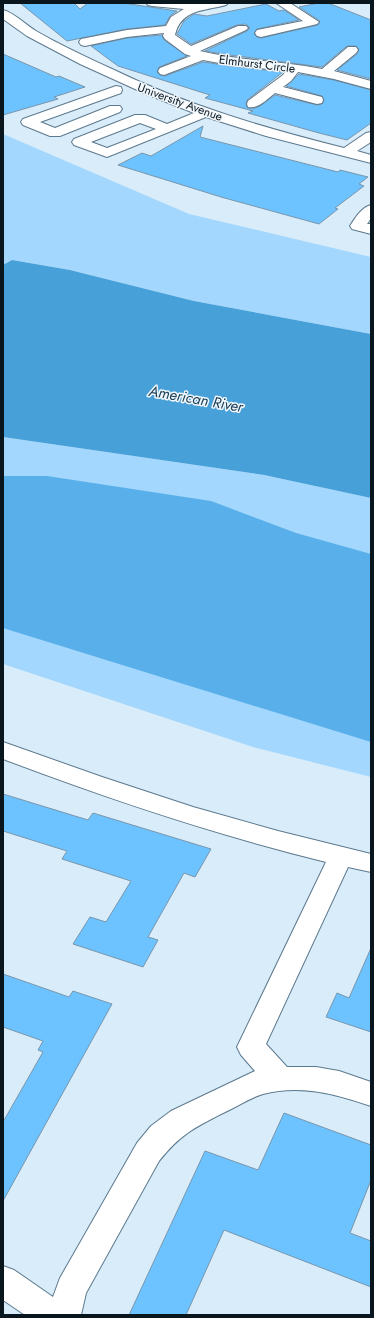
<svg xmlns="http://www.w3.org/2000/svg" width="374" height="1318" viewBox="0 0 374 1318" font-family="Jost,sans-serif">
  <style>
    .green { fill: #a3d7fd }
    .forest { fill: #59afe9 }
    .water { fill: #48a0d9 }
    .building { fill: #6dc3ff; stroke: #7896ad }
    .lines { fill: none; stroke-linecap: round; stroke-linejoin: round }
    .minor-casing { stroke: #5c798e; stroke-width: 2 }
    .minor { fill: #fff; fill-rule: evenodd }
    .labels { text-anchor: middle; stroke-width: 3; stroke-linejoin: round; paint-order: stroke }
    .far-street-label { font-size: 12px; fill: #0a161e; stroke: #f0f7fc }
    .water-label { font-size: 15px; font-style: italic; fill: #1b4058; stroke: #f0f7fc }
  </style>
  <rect width="100%" height="100%" fill="#d8ecfa"/>
  <!-- green -->
  <path class="green" d="M 3,134 L 189,214 L 371,257 L 371,334 L 194,301 L 70,270 L 12,260 L 3,265 Z
    M 3,437 L 264,475 L 371,498 L 371,777 L 253,747 L 3,664 Z"/>
  <!-- forest -->
  <path class="forest" d="M 3,476 L 47,476 L 211,501 L 296,533 L 371,554 L 371,742 L 3,628 Z"/>
  <!-- water -->
  <path class="water" d="M 12,260 L 70,270 L 194,301 L 371,334 L 371,498 L 264,475 L 3,437 L 3,265 Z"/>
  <!-- building -->
  <path class="building" d="M 20,3 L 74,3 L 80,9 L 88,3 L 123,3 L 177,11 L 170,16 L 165,25 L 127,29 L 67,41 Z
    M 319,3 L 328,3 L 371,20 L 371,79 L 337,70 L 357,54 L 359,49 L 356,46 L 347,46 L 322,67 L 230,55 L 205,51 L 247,31 L 250,28 L 246,24 L 237,25 L 191,44 L 177,34 L 184,21 L 194,14 L 207,16 L 266,4 L 279,11 L 284,10 L 299,20 L 257,29 L 254,34 L 257,37 L 261,38 L 318,25 L 320,21 L 299,7 Z
    M 162,35 L 164,40 L 187,56 L 159,67 L 157,72 L 160,75 L 165,76 L 203,62 L 230,66 L 283,72 L 247,100 L 246,104 L 247,107 L 252,109 L 260,106 L 275,95 L 317,105 L 322,104 L 324,100 L 322,96 L 286,86 L 299,74 L 334,80 L 371,90 L 371,123 L 347,140 L 319,133 L 248,113 L 253,111 L 205,98 L 210,95 L 118,66 L 91,46 L 127,38 Z
    M 3,54 L 56,77 L 59,76 L 85,87 L 54,97 L 58,99 L 3,115 Z
    M 203,126 L 200,137 L 338,172 L 340,170 L 368,177 L 359,184 L 364,186 L 335,208 L 338,209 L 319,224 L 221,197 L 118,165 L 142,153 L 151,156 Z
    M 3,794 L 88,820 L 93,813 L 211,849 L 195,877 L 184,873 L 148,937 L 158,940 L 143,967 L 73,944 L 90,917 L 106,922 L 131,881 L 62,859 L 67,851 L 3,831 Z
    M 371,948 L 371,1032 L 326,1017 L 337,993 L 349,998 Z
    M 3,974 L 69,997 L 73,991 L 112,1004 L 3,1201 L 3,1122 L 43,1052 L 38,1050 L 43,1041 L 3,1027 Z
    M 284,1113 L 371,1145 L 371,1180 L 350,1233 L 371,1241 L 371,1287 L 224,1230 L 186,1315 L 129,1315 L 205,1151 L 258,1170 Z"/>
  <g class="lines">
    <defs>
      <path id="minor" d="M 146,3 L 228,3 L 226,5 C 204,11 181,9 175,35 L 191,46 L 238,26 L 246,26 L 248,28 L 246,30 L 200,51 C 239,61 281,61 322,69 L 348,47 L 356,47 L 358,50 L 356,53 L 334,71 L 371,81 L 371,89 L 334,79 L 298,72 L 291,81 L 283,87 L 322,97 L 323,100 L 322,103 L 317,104 L 275,93 C 267,99 259,109 248,107 L 247,104 L 248,101 L 283,75 L 286,71 L 230,65 L 203,60 L 164,75 L 160,74 L 158,71 L 160,68 L 191,56 L 185,54 L 165,39 L 163,36 L 164,33 L 127,37 L 85,46 L 81,45 L 79,42 L 81,39 L 127,30 L 166,26 L 171,17 L 184,9 L 152,6 L 148,5 Z
        M 276,3 L 290,3 L 319,22 L 317,24 L 313,25 L 261,37 L 257,36 L 255,33 L 257,30 L 303,21 Z
        M 3,10 C 13,12 26,25 36,31 C 60,45 86,57 112,69 C 186,105 264,128 344,148 L 366,133 L 371,132 L 371,142 L 357,151 L 371,155 L 371,163 L 266,136 L 206,117 L 107,157 L 74,145 L 72,142 L 74,139 L 135,115 L 145,115 L 167,124 L 194,113 L 146,94 L 80,64 L 27,36 L 3,19 ZM 140,123 L 156,129 L 107,148 L 91,142 Z
        M 116,86 L 121,87 L 122,90 L 121,93 L 40,122 L 55,128 L 110,106 L 120,106 L 122,109 L 120,112 L 60,136 L 50,136 L 23,125 L 21,122 L 23,119 Z
        M 371,205 L 371,218 L 367,224 L 371,224 L 371,234 L 352,229 L 350,226 C 355,218 362,207 371,205 Z
        M 3,742 L 102,777 L 193,807 L 278,831 L 371,854 L 371,872 L 348,867 L 266,1044 L 287,1067 L 316,1067 L 339,1071 L 371,1082 L 371,1106 C 336,1094 300,1084 263,1094 C 249,1098 235,1108 221,1114 C 192,1129 180,1135 159,1161 L 86,1293 L 81,1315 L 25,1315 L 3,1300 L 3,1266 L 14,1270 L 53,1297 L 60,1278 L 137,1143 L 151,1126 L 171,1111 L 255,1071 L 241,1055 L 237,1047 L 326,862 C 216,835 109,799 3,759 Z"/>
    </defs>
    <!-- minor casing -->
    <use href="#minor" class="minor-casing"/>
    <!-- minor -->
    <use href="#minor" class="minor"/>
  </g>
  <g class="labels">
    <!-- far-street labels -->
    <g class="far-street-label">
      <text transform="translate(257 64) rotate(7)" y="4">Elmhurst Circle</text>
      <text transform="translate(180 102) rotate(20)" y="4">University Avenue</text>
    </g>
    <!-- water labels -->
    <g class="water-label">
      <text transform="translate(196 399) rotate(10)" y="5">American River</text>
    </g>
  </g>
  <!-- border -->
  <rect width="374" height="1318" fill="none" stroke="#0a161e" stroke-width="8"/>
</svg>
